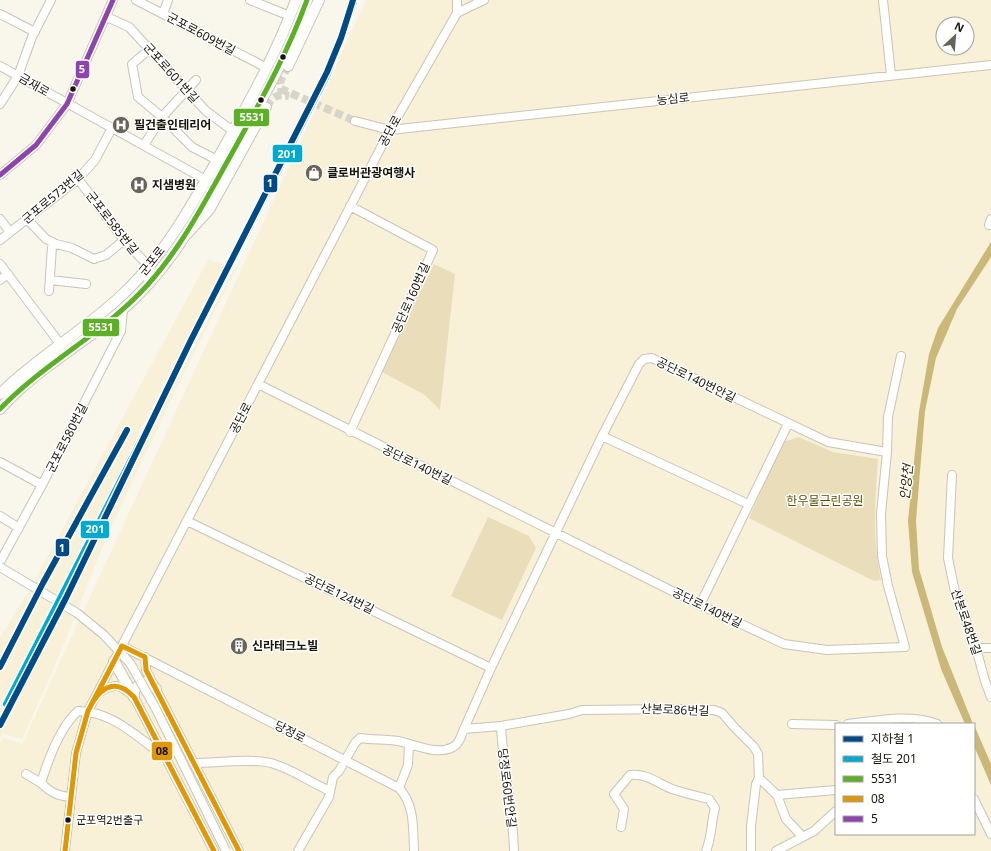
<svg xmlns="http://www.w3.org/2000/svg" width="991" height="851" viewBox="0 0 991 851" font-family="'Noto Sans','Noto Sans KR',sans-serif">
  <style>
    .built { fill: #f8f1d8; fill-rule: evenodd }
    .green { fill: #e9deb9 }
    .water { fill: #c9b877 }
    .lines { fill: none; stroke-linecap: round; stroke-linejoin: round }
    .minor-tunnel { stroke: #d7d4ca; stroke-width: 8; stroke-dasharray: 8 4; stroke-linecap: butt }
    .minor-casing { stroke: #c7c4ba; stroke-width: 10 }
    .major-casing { stroke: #c7c4ba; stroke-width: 12 }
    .minor { stroke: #fefefc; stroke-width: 8 }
    .major { stroke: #fefefc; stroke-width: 10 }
    .minor-bridge-casing { stroke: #c7c4ba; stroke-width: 10; stroke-linecap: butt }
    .minor-bridge { stroke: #fefefc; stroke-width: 8 }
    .bus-1-casing { stroke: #fff; stroke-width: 8 }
    .bus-2-casing { stroke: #fff; stroke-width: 8 }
    .bus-3-casing { stroke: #fff; stroke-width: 8 }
    .bus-1 { stroke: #5bb025; stroke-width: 5 }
    .bus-2 { stroke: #e19701; stroke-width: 5 }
    .bus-3 { stroke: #8e44ad; stroke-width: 5 }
    .rail-1-casing { stroke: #fff; stroke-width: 9 }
    .rail-1 { stroke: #00a9ce; stroke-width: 6 }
    .metro-1-casing { stroke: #fff; stroke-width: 9 }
    .metro-1 { stroke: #004a85; stroke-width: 6 }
    .bus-dot { fill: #171409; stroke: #fff; stroke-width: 1.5 }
    .labels { text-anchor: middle; stroke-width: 3; stroke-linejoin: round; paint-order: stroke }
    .bus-label { font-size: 11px; fill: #171409; stroke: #fff; text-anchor: start }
    .street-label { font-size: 12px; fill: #171409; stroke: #fff }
    .poi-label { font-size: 12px; font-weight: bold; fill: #171409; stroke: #fff; text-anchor: start }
    .park-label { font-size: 12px; fill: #604f09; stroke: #fff }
    .water-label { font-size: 13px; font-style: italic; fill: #352b04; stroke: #fff }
    .line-badge { stroke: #fff; stroke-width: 1.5 }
    .badge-label { font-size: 11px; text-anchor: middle; font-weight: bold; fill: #fff }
    .pale-badge-label { font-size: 11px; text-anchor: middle; font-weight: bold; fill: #111 }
  </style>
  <rect width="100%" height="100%" fill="#f9f6ec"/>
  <!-- built -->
  <path class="built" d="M 366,0 L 991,0 L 991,851 L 0,851 L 0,743 L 3,737 L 22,744 ZM 943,24 L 967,24 L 967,48 L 943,48 ZM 836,724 L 974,724 L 974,834 L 836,834 Z
    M 208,260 L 237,267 L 183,375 L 110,529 L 52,673 L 22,739 L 3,734 L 0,738 L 0,638 L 31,587 Z"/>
  <!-- green -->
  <path class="green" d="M 434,264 L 455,274 L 440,410 L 425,395 L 382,372 Z
    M 799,437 L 833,452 L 878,459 C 875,501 872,538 881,580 L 874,581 L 749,518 L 783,442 Z
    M 488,517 L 529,536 L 536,548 L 502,620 L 451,596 Z"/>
  <!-- water -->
  <path class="water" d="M 991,242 L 991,257 L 957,309 L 936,358 L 925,411 L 916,521 L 919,569 L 942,647 L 973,724 L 965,724 L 941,669 L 912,572 L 908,521 L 919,412 L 929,354 L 938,328 Z
    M 974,725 L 991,764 L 991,785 L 974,746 Z"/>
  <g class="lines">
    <!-- minor-tunnel -->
    <path class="minor-tunnel" d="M 288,66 L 280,82 L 281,89 L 355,121
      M 267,107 C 272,96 277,94 289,96"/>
    <defs>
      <path id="minor" d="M 136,0 L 267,68
        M 250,0 L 290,16
        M 883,0 L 891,75
        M 457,13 L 484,0
        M 0,14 L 35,32
        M 163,14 L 168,0
        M 107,17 L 129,27 L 206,111 L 233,131
        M 150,49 L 132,64 L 138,97 L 162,117 L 192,147 L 217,160
        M 0,66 L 206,180
        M 0,104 L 18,76 L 32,37 L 51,0
        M 355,121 L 390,130 L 991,65
        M 144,145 L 162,117 L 196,80
        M 0,175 L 36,145 L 67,104 L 113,0
        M 78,179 L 124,240 L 153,271 L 148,280
        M 350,206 L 433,250 L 350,432
        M 0,219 L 10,232
        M 27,219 L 46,239 L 56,244
        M 989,225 L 991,219
        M 188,234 L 210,210 L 267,107
        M 0,240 L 78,179 L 95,160 L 112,128
        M 0,264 L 61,345
        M 0,280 L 8,274
        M 50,280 L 86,284
        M 49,291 L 52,247 L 56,244 L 72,248 L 94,259 L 106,255 L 124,240
        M 258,384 L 700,605 L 784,644 L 827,650 L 905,647 L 888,586 L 882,556 L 881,514 L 887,452 L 888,417 L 901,356
        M 602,436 L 748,504
        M 0,462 L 42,485
        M 952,475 L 948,558 L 955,592 L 976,648 L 985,681 L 991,697
        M 0,516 L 19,528
        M 187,521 L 491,668
        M 0,562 L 42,485 L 121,331 L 123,310
        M 700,605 L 788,424
        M 122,646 L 399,788 C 415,805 413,829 414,851
        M 976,648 L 991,648
        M 145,657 L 146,670 L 239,851
        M 98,693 C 115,682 120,684 134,697 L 214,851
        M 792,724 L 836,725
        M 848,724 C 875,721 910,713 937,724
        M 501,726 C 503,768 513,808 514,851
        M 464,729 L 491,668 L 602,436 L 639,364 L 644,359 L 652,358 L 828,442 L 887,452
        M 194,763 C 217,763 250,758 271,763 C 292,769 310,782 330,791
        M 26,774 L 41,783
        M 759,778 L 777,795 L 786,819 L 802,836
        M 399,788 L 408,765 L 409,744
        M 777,795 L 836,790
        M 71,797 C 57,796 50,792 41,783 C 48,760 60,727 78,711 C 115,712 137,738 166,757
        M 974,799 L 991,834
        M 621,827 L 624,809 L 614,794 L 630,775 C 647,773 657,783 672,789 C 684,793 697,796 709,799 L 715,808 C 711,822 712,837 706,851
        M 65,851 L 76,753 L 88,711 L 390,130 L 457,13 L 457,0
        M 298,851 L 329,797 L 333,777 L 339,771 L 355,743 L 360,738 C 373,740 385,739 398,741 C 414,744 436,756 453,747 C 460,743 461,736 464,729 L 501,726 L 569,714 L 582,710 L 673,709 L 714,710 L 722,713 L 735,728 L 754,747 L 758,754 L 759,778 L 756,784 L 751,826 L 751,851
        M 776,851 L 814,831 L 836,811"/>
      <path id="major" d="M 288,66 L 319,0
        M 0,394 C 37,357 84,331 122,295 C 168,252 196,198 226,144 C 252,97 278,50 296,0
        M 0,409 C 35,369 83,345 122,310 C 171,268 201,211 231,155 C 259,105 289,54 307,0
        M 114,661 L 134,697
        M 134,697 L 134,690 L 142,682 L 150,683 L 156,689"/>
    </defs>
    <!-- minor casing -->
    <use href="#minor" class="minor-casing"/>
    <!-- major casing -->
    <use href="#major" class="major-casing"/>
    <!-- minor -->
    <use href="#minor" class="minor"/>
    <!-- major -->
    <use href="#major" class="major"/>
    <defs>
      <path id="minor-bridge" d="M 0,567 L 77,613 L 104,635 L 130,663 L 156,709 L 226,851"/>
    </defs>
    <!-- minor-bridge casing -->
    <use href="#minor-bridge" class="minor-bridge-casing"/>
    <!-- minor-bridge -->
    <use href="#minor-bridge" class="minor-bridge"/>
    <defs>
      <path id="bus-1" d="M 0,409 C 42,365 97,337 140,293 C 179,253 204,203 231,155 C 259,104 287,55 307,0"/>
      <path id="bus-2" d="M 92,703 C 104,684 118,680 134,697 L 214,851
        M 65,851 L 76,753 L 88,711 L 122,646 L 145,657 L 146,670 L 239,851"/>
      <path id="bus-3" d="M 0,175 L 36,145 L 67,104 L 113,0"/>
    </defs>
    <!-- bus-1 casing -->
    <use href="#bus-1" class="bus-1-casing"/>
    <!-- bus-2 casing -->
    <use href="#bus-2" class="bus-2-casing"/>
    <!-- bus-3 casing -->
    <use href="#bus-3" class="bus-3-casing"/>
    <!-- bus-1 -->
    <use href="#bus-1" class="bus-1"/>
    <!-- bus-2 -->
    <use href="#bus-2" class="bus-2"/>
    <!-- bus-3 -->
    <use href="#bus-3" class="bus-3"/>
    <defs>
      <path id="rail-1" d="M 6,704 L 328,74 L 354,2"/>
    </defs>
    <!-- rail-1 casing -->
    <use href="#rail-1" class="rail-1-casing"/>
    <!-- rail-1 -->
    <use href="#rail-1" class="rail-1"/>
    <defs>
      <path id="metro-1" d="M 0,667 L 43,583 L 127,430
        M 0,725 L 66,598 L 191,340 L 327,72 L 341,38 L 353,0"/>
    </defs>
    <!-- metro-1 casing -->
    <use href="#metro-1" class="metro-1-casing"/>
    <!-- metro-1 -->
    <use href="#metro-1" class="metro-1"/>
  </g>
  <!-- icons -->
  <defs>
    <symbol id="hospital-disc" viewBox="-11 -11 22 22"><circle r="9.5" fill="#666358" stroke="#fff"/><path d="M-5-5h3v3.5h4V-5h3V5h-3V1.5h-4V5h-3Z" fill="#fff"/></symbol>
    <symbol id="shop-disc" viewBox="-11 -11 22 22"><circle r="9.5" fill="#666358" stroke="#fff"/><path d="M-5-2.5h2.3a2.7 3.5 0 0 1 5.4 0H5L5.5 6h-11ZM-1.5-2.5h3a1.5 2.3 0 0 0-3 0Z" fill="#fff"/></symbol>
    <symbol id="building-disc" viewBox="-11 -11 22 22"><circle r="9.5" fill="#666358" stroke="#fff"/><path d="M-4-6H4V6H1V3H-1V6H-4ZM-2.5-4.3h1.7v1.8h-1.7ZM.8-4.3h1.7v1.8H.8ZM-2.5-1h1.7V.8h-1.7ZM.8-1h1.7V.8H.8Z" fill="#fff"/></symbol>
  </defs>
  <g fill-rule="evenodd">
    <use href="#hospital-disc" x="111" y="115" width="20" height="20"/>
    <use href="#shop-disc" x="304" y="163" width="20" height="20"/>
    <use href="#hospital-disc" x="129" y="175" width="20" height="20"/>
    <use href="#building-disc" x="229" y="636" width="20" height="20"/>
  </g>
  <!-- markers -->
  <g class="bus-dot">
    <circle cx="283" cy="57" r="3.5"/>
    <circle cx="73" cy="89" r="3.5"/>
    <circle cx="261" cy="100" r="3.5"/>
    <circle cx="68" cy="820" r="3.5"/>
  </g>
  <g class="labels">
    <!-- bus labels -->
    <g class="bus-label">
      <text x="76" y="824">군포역2번출구</text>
    </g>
    <!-- street labels -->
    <g class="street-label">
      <text transform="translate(201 34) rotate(28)" y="4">군포로609번길</text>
      <text transform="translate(171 73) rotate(48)" y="4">군포로601번길</text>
      <text transform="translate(34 85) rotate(30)" y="4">금재로</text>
      <text transform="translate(673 99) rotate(-6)" y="4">농심로</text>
      <text transform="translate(390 131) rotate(-61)" y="4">공단로</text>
      <text transform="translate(53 197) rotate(-40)" y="4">군포로573번길</text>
      <text transform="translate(112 223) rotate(52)" y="4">군포로585번길</text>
      <text transform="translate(152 261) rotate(-51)" y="4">군포로</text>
      <text transform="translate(411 298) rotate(-66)" y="4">공단로160번길</text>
      <text transform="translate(696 380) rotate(26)" y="4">공단로140번안길</text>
      <text transform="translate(241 418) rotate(-62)" y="4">공단로</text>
      <text transform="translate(67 438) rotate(-63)" y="4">군포로580번길</text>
      <text transform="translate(417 465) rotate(26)" y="4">공단로140번길</text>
      <text transform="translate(339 594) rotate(26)" y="4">공단로124번길</text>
      <text transform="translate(707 608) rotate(26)" y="4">공단로140번길</text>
      <text transform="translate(966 622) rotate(71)" y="4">산본로48번길</text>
      <text transform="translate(675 710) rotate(2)" y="4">산본로86번길</text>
      <text transform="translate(290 732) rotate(27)" y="4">당정로</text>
      <text transform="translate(507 788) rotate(83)" y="4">당정로60번안길</text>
    </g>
    <!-- poi labels -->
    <g class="poi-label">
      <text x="134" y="129">필건출인테리어</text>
      <text x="327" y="177">클로버관광여행사</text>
      <text x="152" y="189">지샘병원</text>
      <text x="252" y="650">신라테크노빌</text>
    </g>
    <!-- park labels -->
    <g class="park-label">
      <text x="825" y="505">한우물근린공원</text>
    </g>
    <!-- water labels -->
    <g class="water-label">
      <text transform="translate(906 482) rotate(-84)" y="5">안양천</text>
    </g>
  </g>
  <g class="line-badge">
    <rect x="75" y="60" width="15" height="19" rx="4" fill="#8e44ad"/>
    <rect x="233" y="108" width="37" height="19" rx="4" fill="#5bb025"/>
    <rect x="272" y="144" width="31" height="19" rx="4" fill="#00a9ce"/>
    <rect x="263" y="174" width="15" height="19" rx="4" fill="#004a85"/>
    <rect x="82" y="318" width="38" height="19" rx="4" fill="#5bb025"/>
    <rect x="80" y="520" width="30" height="19" rx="4" fill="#00a9ce"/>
    <rect x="55" y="538" width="15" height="19" rx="4" fill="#004a85"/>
    <rect x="151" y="741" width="22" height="20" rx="4" fill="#e19701"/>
  </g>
  <g class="badge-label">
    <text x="82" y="73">5</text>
    <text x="252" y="121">5531</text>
    <text x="287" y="158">201</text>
    <text x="270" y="187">1</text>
    <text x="101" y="331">5531</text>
    <text x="95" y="533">201</text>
    <text x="62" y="552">1</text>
  </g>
  <g class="pale-badge-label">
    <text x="162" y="755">08</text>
  </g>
  <!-- legend -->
  <rect x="835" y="723" width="140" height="112" fill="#ffffff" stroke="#a2a19d"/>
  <rect x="843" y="736" width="20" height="6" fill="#004a85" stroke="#a2a19d"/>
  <text x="871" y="743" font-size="12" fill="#171409">지하철 1</text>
  <rect x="843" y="756" width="20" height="6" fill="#00a9ce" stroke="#a2a19d"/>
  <text x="871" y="763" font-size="12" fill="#171409">철도 201</text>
  <rect x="843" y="776" width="20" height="6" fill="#5bb025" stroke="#a2a19d"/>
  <text x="871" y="783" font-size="12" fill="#171409">5531</text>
  <rect x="843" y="796" width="20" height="6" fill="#e19701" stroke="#a2a19d"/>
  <text x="871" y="803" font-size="12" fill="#171409">08</text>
  <rect x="843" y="816" width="20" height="6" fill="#8e44ad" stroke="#a2a19d"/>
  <text x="871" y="823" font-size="12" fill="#171409">5</text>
  <!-- north arrow -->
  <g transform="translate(955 36) rotate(26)"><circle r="19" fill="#ffffff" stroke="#a2a19d"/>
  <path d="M0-3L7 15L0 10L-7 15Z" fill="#666358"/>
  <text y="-6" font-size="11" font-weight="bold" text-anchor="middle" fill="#171409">N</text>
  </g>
</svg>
